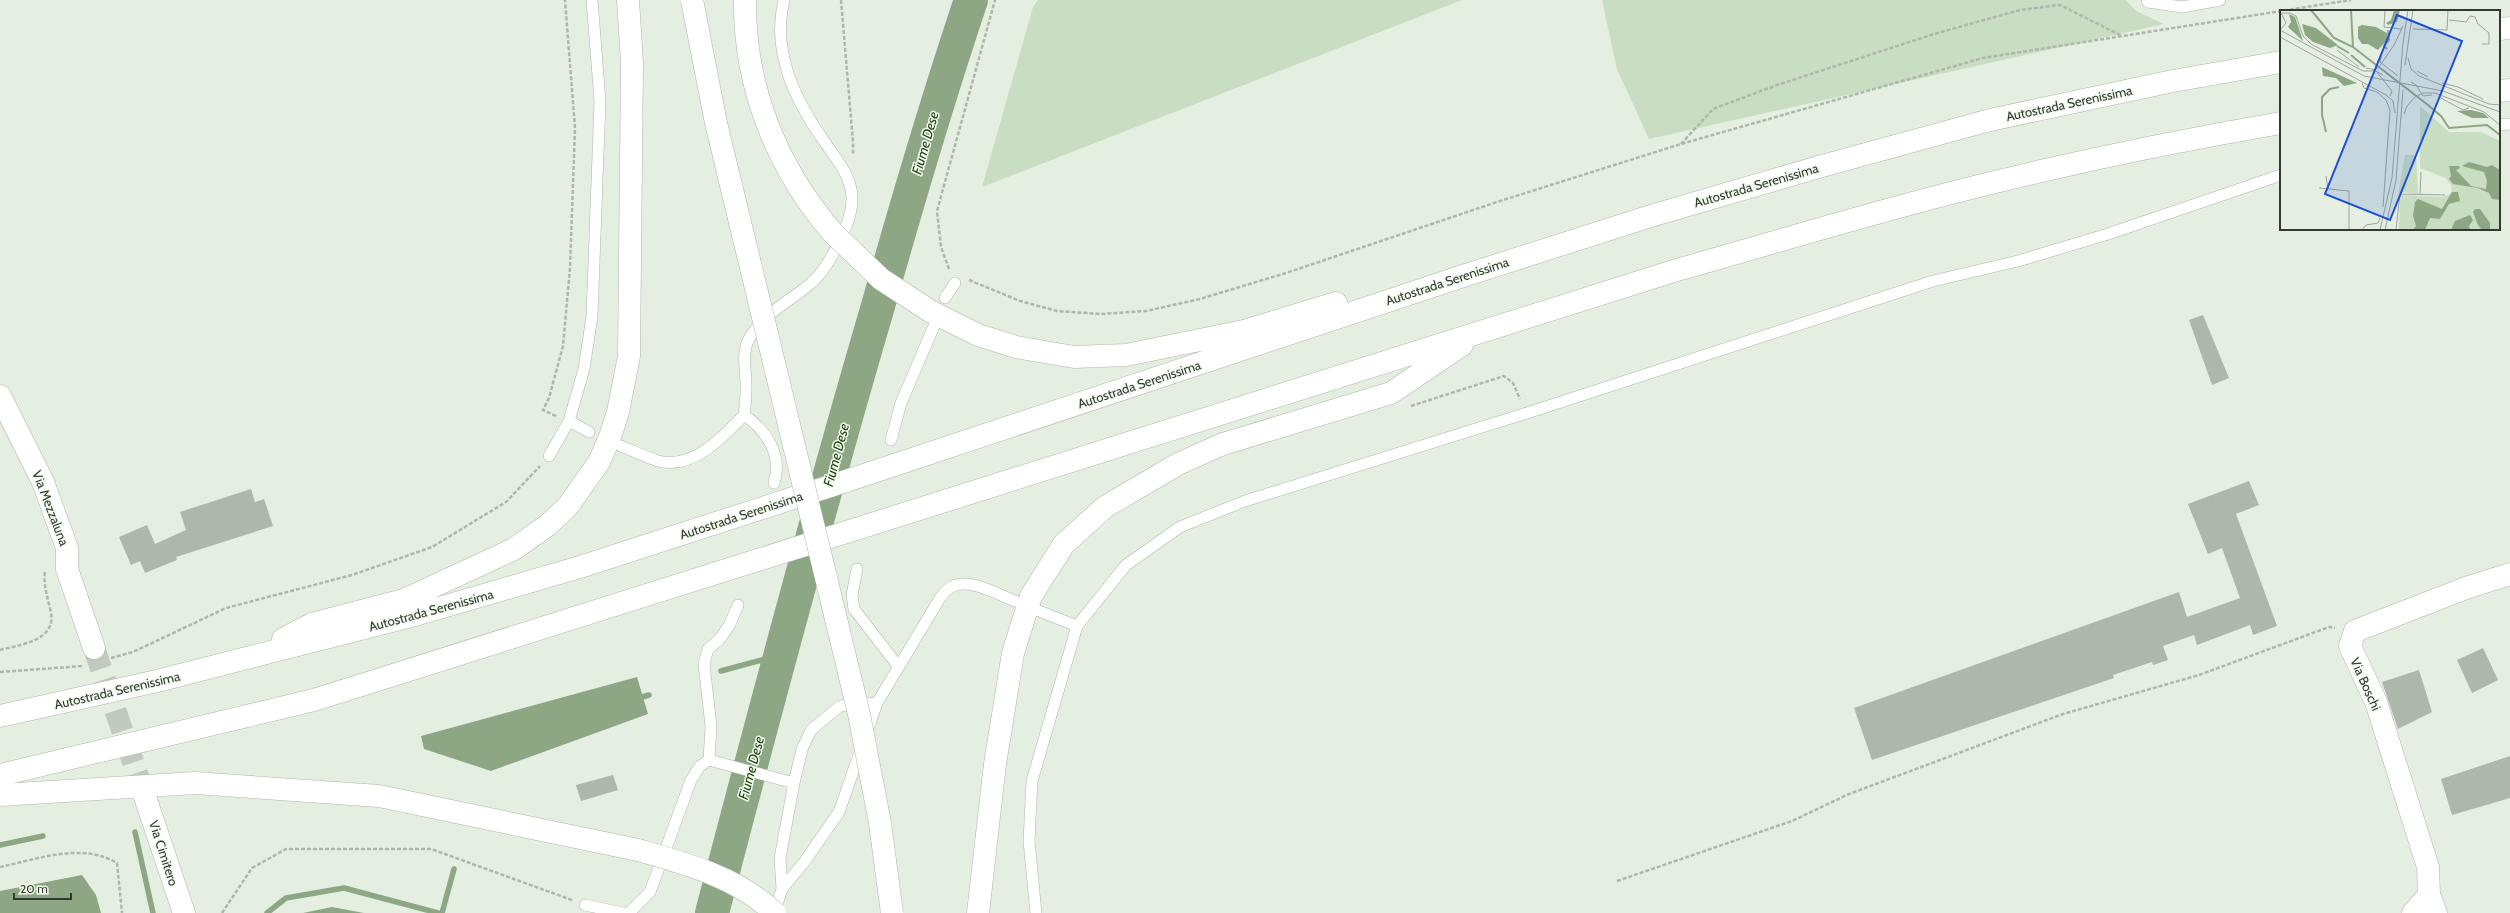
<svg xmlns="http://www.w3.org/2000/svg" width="2510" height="913" viewBox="0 0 2510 913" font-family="Cabin,sans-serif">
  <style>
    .green { fill: #c8ddc1 }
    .water { fill: #8da784 }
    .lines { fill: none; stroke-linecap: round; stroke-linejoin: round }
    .stream { stroke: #8da784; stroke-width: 5.5 }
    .river { stroke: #8da784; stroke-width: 34 }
    .building { fill: #adb7aa }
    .street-tunnel { stroke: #c1cabe; stroke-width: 22; stroke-dasharray: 22 11; stroke-linecap: butt }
    .lane-casing { stroke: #adb6a9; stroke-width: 12 }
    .street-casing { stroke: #adb6a9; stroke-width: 23 }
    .highway-casing { stroke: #adb6a9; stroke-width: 23 }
    .path { stroke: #afb7ac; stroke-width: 2.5; stroke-dasharray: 4 2; stroke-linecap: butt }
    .lane { stroke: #fff; stroke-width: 11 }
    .street { stroke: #fff; stroke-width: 22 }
    .highway { stroke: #fff; stroke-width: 22 }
    .primary-bridge-casing { stroke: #adb6a9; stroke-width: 23; stroke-linecap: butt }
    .highway-bridge-casing { stroke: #adb6a9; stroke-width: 23; stroke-linecap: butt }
    .primary-bridge { stroke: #fff; stroke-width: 22 }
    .highway-bridge { stroke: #fff; stroke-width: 22 }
    .labels { text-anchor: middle; stroke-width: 3; stroke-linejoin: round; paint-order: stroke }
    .street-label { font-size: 13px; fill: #343833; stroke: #f1fbee }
    .water-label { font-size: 14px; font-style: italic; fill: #20430f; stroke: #f1fbee }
    .inset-river { fill: none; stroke: #8da784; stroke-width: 2 }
    .inset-road { fill: none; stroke: #9ea59b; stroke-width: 1 }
    .view { fill: #1d4ed8; fill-opacity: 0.15; stroke: #1d4ed8; stroke-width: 2 }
    .inset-edge { fill: none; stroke: #343833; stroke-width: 2 }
  </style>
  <rect width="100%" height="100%" fill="#e4eee1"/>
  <!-- green -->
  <path class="green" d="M 1038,0 L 1462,0 L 982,187 L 1033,7 Z
    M 1602,0 L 2126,0 L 2136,11 L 2164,24 L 1649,139 L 1617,69 Z"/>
  <!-- water -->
  <path class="water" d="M 637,677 L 648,714 L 491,771 L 424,749 L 421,736 Z
    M 82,875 L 96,895 L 101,913 L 0,913 L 0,891 Z
    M 332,907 L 364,913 L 303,913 Z"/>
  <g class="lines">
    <!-- stream -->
    <path class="stream" d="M 721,671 L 780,655
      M 636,699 L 649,695
      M 135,832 L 153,913
      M 0,845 L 43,836
      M 267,913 L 286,898 L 344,888 L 438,913
      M 442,913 L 454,869"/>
    <!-- river -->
    <path class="river" d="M 712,913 C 765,710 819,507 878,306 C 907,203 937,101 971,0"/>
  </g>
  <!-- building -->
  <path class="building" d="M 2203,315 L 2229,378 L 2212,385 L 2189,320 Z
    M 2249,481 L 2259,505 L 2236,514 L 2277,626 L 2253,635 L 2250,625 L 2197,645 L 2194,635 L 2163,646 L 2168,660 L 2153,665 L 2152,662 L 2113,675 L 2114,678 L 1872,760 L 1854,708 L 2179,592 L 2187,617 L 2240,598 L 2222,548 L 2208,554 L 2188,504 Z
    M 251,489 L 255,502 L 264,499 L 273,526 L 176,557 L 177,560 L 145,573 L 140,561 L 131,565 L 119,537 L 147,525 L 155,544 L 186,530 L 180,512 Z
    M 2483,648 L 2498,680 L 2472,693 L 2457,660 Z
    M 2419,670 L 2432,712 L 2398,729 L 2382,682 Z
    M 2510,756 L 2510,798 L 2452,815 L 2441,779 Z
    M 613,775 L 618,790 L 581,801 L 576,785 Z"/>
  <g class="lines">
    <!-- street-tunnel -->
    <path class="street-tunnel" d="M 94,648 L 144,794"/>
    <defs>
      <path id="lane" d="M 2147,0 L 2148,2 L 2182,7 L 2220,0
        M 2499,125 L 2510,124
        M 945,298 L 955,283
        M 744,415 C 745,407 746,398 746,390 C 747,372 740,354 750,337 C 765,313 788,302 809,285 C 828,270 853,222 852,197 C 851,176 837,160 826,144 C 796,102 771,53 784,0
        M 569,421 L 584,369 L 592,316 L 600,101 L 592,0
        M 891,440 L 901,403 L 934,326
        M 621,446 C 633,451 646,457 658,461 C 693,470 723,437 744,415 C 766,430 783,455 774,483
        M 549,456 L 569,421 L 589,432
        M 857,569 L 852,595 L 854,609 L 898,666
        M 1039,611 L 1077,626
        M 709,760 L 711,726 L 704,664 L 708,649 L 720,639 L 730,624 L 738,605
        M 782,889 L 805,861 L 839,812 L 877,703 L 940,598 C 943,594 947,589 951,587 C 970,577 998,595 1015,601
        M 585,905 L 623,913
        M 629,913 L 650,892 L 691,780 L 700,766 L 709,760 L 794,783 L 802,749 L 811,730 L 840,706 L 877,703
        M 774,913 L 782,889 L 780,858 L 794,783
        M 1036,913 L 1029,841 L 1032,781 L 1077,626 L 1126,565 L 1180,527 L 1245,501 L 1527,413 L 1933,281 L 2018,261 L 2108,234 L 2281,175"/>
      <path id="street" d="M 0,396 L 43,482 L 67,548 L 67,569 L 94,648
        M 144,794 L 184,913
        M 2413,913 L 2429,895
        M 2436,913 L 2429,895 L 2428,867 L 2376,702 L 2350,646 L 2355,631 L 2466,588 L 2510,574"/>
      <path id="highway" d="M 745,0 C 744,87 777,168 833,233
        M 2499,29 L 2510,28
        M 2499,91 L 2510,90
        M 930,311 L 978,335 L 1016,347 L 1074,357 L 1126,355 L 1244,331 L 1336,303
        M 283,639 L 312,624 L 404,600 L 514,549 L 548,525 L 568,506 L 599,462 L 610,437 L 618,412 L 629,356 L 632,63 L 628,0
        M 0,716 L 157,681 L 415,615 L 580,567 L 846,481 L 1466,275 L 1654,215 L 1822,166 L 1990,120 L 2173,81 L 2281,62
        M 0,775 L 314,700 L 1677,270 C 1780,241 1883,209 1987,184 C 2084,160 2182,140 2281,123
        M 0,795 L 195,783 L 379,796 L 638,850
        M 978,913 L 995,764 L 1013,653 L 1031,596 L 1064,544 L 1105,507 L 1178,464 L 1223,444 L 1391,393 L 1462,345"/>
    </defs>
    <!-- lane casing -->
    <use href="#lane" class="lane-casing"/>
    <!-- street casing -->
    <use href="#street" class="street-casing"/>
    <!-- highway casing -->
    <use href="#highway" class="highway-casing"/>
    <!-- path -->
    <path class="path" d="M 841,0 L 853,142 L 853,155
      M 1681,144 L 1713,109 L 1777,85 L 1934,34 L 2020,10 L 2060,5 L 2122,36
      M 949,269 L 941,247 L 937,211 L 995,0
      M 969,280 L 1020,301 L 1057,311 L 1101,314 L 1146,311 L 1200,299 L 1286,273 L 1497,202 L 1681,144 L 1983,58 L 2351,0
      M 1411,406 L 1504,376 L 1513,383 L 1520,399
      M 556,416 L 543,410 L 549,398 L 563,346 L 570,268 L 575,128 L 565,0
      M 0,650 C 19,645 56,641 51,613 C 48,598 43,586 45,570
      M 111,658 L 133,652 L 226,608 L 352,575 L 432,547 L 506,502 L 540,466
      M 0,672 L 83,666
      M 0,867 C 38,859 82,842 117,863 L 122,913
      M 1617,881 L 1792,821 L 1849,794 L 2063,714 L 2199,675 L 2329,627 L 2335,628
      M 222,913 L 252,868 L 286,849 L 431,849 L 572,900"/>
    <!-- lane -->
    <use href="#lane" class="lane"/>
    <!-- street -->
    <use href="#street" class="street"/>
    <!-- highway -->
    <use href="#highway" class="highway"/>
    <defs>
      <path id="primary-bridge" d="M 692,0 L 716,123 L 859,714 L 880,823 L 892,913"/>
      <path id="highway-bridge" d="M 833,233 L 881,279 L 930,311
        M 638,850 C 687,864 737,877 775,913"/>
    </defs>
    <!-- primary-bridge casing -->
    <use href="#primary-bridge" class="primary-bridge-casing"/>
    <!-- highway-bridge casing -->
    <use href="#highway-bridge" class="highway-bridge-casing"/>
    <!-- primary-bridge -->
    <use href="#primary-bridge" class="primary-bridge"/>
    <!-- highway-bridge -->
    <use href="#highway-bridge" class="highway-bridge"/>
  </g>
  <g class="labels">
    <!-- street labels -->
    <g class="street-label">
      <text transform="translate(2069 103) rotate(-12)" y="5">Autostrada Serenissima</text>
      <text transform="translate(1756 185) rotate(-16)" y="5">Autostrada Serenissima</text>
      <text transform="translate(1447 281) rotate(-18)" y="5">Autostrada Serenissima</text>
      <text transform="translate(1139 384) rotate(-18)" y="5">Autostrada Serenissima</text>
      <text transform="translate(51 508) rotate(69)" y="5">Via Mezzaluna</text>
      <text transform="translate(741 515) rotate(-18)" y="5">Autostrada Serenissima</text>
      <text transform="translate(431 610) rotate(-15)" y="5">Autostrada Serenissima</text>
      <text transform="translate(2366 684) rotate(66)" y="5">Via Boschi</text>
      <text transform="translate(117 690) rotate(-13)" y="5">Autostrada Serenissima</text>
      <text transform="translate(164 853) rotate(72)" y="5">Via Cimitero</text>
    </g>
    <!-- water labels -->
    <g class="water-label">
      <text transform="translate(925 143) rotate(-74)" y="5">Fiume Dese</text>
      <text transform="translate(836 455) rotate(-75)" y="5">Fiume Dese</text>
      <text transform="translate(751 768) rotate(-75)" y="5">Fiume Dese</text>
    </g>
  </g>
  <!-- overview -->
  <g transform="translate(2280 10)">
    <rect width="220" height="220" fill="#e4eee1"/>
    <path d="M 140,96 L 169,122 L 201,122 L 220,131 L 220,220 L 119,220 L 120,185 L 163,187 L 171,184 L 172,177 L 166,168 L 140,158 ZM 125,145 L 136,145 L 138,184 L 122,182 L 118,185 Z" fill="#c8ddc1"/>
    <path d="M 114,0 L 120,0 L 117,12 L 108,15 L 106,13 L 111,10 ZM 9,4 L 15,7 L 23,31 L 8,17 L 11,12 ZM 22,14 L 36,18 L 58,35 L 50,38 L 33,32 L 25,25 ZM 82,15 L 96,17 L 107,23 L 108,29 L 98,40 L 88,34 L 82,34 L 78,28 L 78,17 ZM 42,58 L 42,57 L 77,73 L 64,76 L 56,68 L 43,66 ZM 191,100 L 203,103 L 209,108 L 192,108 L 177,101 ZM 189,152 L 207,157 L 212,155 L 220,160 L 220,190 L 212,189 L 209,183 L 198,178 L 173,174 L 169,169 L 171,166 L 169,156 L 179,156 L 180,158 L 176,160 L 191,176 L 206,179 L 207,171 L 204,162 L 182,156 ZM 172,182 L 178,182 L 180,191 L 169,194 L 160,209 L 150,208 L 145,220 L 133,220 L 136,216 L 133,206 L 135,192 L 138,189 L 162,199 ZM 195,199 L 200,199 L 210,213 L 210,220 L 202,220 L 198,215 L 193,202 ZM 190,205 L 193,210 L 189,216 L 190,220 L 171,220 L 175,211 Z" fill="#8da784"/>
    <path class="inset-river" d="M 31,0 L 54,28 L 73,37 L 148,95 L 161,106 L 169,118 L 207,115 L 220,125M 71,0 L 73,37M 57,36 L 69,43M 107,39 L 104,36 L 109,30 L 108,20M 71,45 L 85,57M 46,122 L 42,105 L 42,87 L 50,79 L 59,77"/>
    <path class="inset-road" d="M 105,0 L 104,17 L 121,19M 1,3 L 10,3 L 16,6 L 23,26 L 31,34 L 83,61 L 92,61 L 99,57 L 114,35 L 123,16M 169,10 L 186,12 L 190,6 L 195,7 L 198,14 L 209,23 L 209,34 L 202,34M 133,19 L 167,20 L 168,0M 0,20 L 84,66 L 163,81 L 220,102M 0,20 L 6,13 L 1,3M 0,27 L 106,85 L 113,91 L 115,103M 57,40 L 79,57M 101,47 L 100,52 L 118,66M 128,48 L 131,59 L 139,66 L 209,94 L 220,95M 125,55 L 133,0M 86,58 L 92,59 L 103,65M 96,61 L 112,81 L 110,86M 137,61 L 148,67M 131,72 L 136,75 L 143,86 L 152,85M 82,73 L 84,78 L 97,82 L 106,90 L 110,100 L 103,197M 162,73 L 178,77 L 203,89M 159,87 L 183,100 L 189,98M 124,104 L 127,96 L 135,87 L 143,83 L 155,83 L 204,102 L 220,115M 46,166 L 48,179M 39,178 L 69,181 L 69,220M 140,185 L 141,162M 82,220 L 86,215 L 98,213 L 100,208M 100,220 L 112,168 L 123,33 L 128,0M 105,220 L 116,170 L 123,80M 116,220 L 120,184 L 165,185"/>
    <path class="view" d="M 117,5 L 182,31 L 110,210 L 45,184 Z"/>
    <rect width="220" height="220" class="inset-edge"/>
  </g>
  <!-- scale -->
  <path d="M14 893v6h57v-6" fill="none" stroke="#343833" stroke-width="2"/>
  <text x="20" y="893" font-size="12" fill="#343833" stroke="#f1fbee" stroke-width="3" paint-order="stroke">20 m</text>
</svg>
